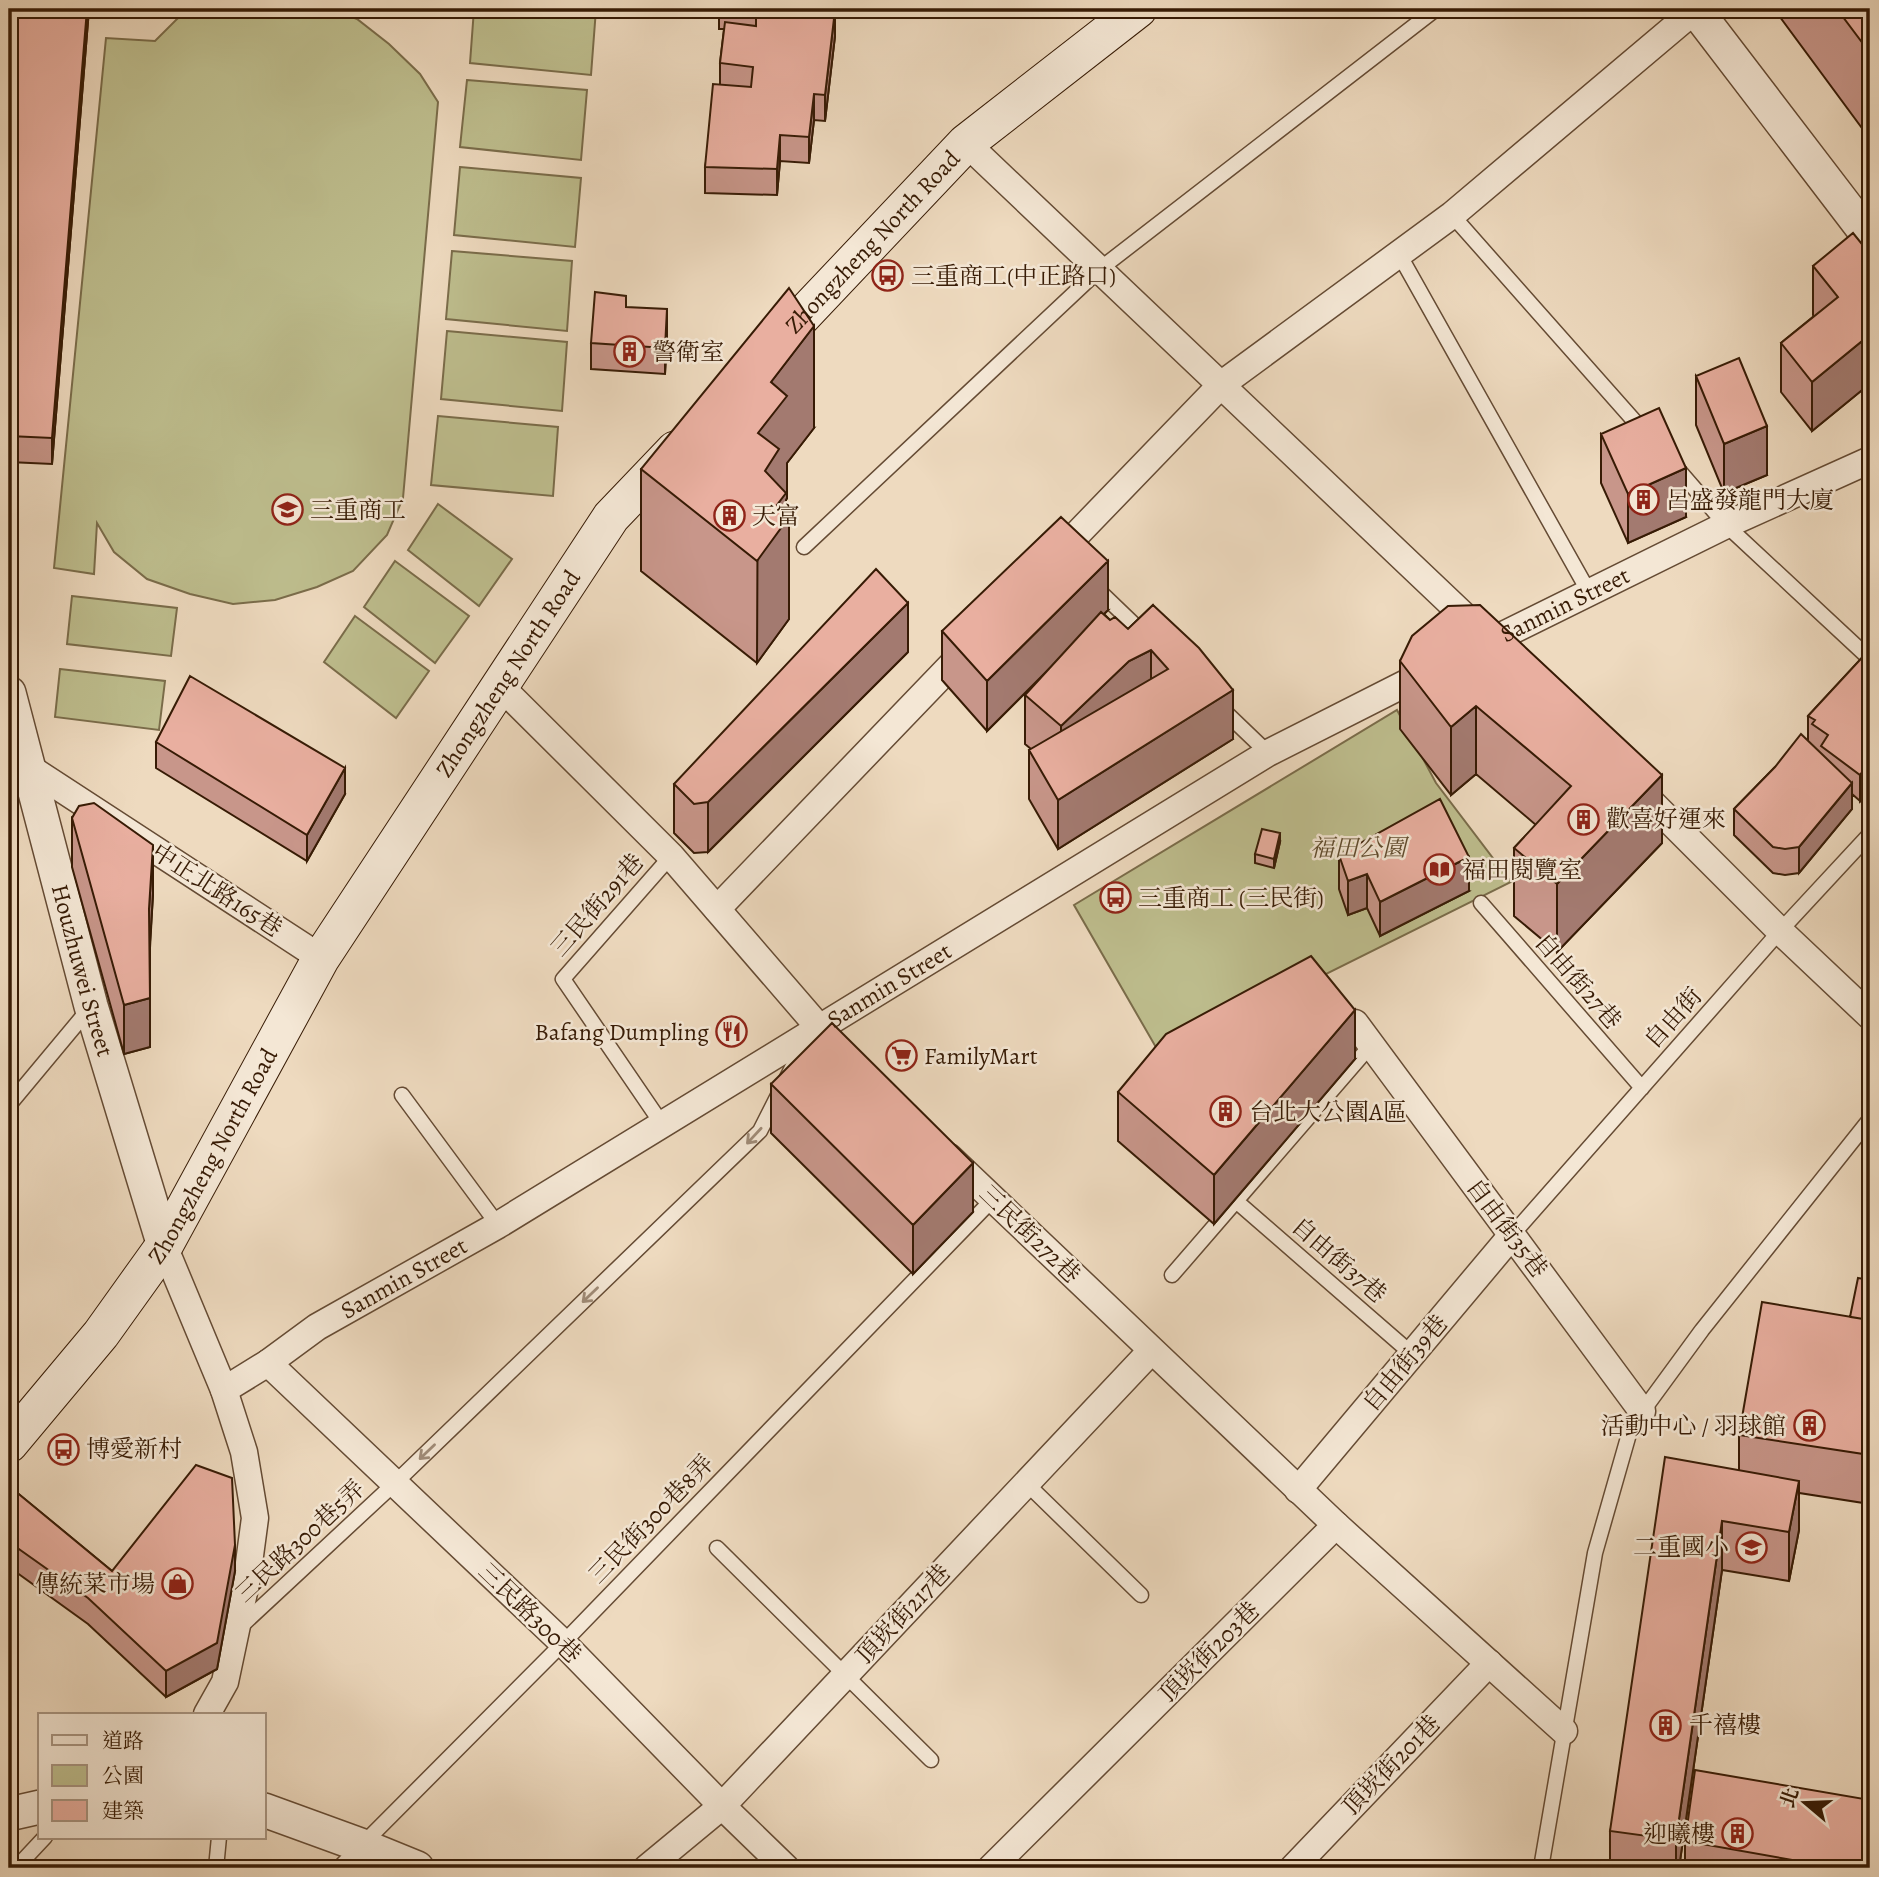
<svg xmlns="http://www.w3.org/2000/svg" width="1879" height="1877" viewBox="0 0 1879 1877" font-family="Alegreya,'Noto Serif TC',serif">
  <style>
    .green { fill: #bebe8e; stroke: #7a6c4a; stroke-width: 2 }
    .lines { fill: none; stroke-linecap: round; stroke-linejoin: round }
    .service-casing { stroke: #654b34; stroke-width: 17 }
    .minor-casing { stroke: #654b34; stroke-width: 29 }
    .tertiary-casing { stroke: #654b34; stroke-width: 36 }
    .secondary-casing { stroke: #371b05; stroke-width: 39 }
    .service { stroke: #f4e7d5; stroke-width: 14 }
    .minor { stroke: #f4e7d5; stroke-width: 26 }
    .tertiary { stroke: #f4e7d5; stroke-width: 33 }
    .secondary { stroke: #f4e7d5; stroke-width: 37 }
    .wall { fill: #c8968a; stroke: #371b05; stroke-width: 2 }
    .shaded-wall { fill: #a37a70; stroke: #371b05; stroke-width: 2 }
    .building { fill: #e9afa0; stroke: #371b05; stroke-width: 2 }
    .oneway { stroke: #9f8b77 }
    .labels { text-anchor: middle; stroke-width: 5; stroke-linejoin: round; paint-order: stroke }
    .street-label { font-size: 24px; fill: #371b05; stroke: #f4e7d5 }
    .poi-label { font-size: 24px; fill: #371b05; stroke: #f4e7d5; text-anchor: start }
    .park-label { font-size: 24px; font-style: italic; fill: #604c2e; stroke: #f4e7d5 }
  </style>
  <rect width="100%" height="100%" fill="#eedabf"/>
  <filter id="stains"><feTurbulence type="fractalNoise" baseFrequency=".00286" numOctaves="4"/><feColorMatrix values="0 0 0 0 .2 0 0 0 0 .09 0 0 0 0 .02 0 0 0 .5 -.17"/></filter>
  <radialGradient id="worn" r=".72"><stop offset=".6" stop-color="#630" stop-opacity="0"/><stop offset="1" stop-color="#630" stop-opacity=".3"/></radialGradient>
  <!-- green -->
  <path class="green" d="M 190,9 L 331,9 L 357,19 L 389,44 L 420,74 L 438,102 L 403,498 L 387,535 L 353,571 L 317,587 L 275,600 L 233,604 L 190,594 L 147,579 L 114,552 L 97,523 L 94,574 L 54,568 L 106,38 L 155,41 L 184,12 Z
    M 474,9 L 596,9 L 591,75 L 470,63 Z
    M 467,80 L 587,90 L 581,160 L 460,147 Z
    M 460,167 L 581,178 L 575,247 L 454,235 Z
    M 452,251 L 572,261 L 567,331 L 446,319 Z
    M 447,331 L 567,342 L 562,411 L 441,399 Z
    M 438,416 L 558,427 L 553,496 L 431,485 Z
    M 438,504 L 512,559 L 479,606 L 408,550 Z
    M 395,561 L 469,616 L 435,663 L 364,607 Z
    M 72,596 L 177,608 L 171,656 L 67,644 Z
    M 355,616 L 429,671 L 396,718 L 324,662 Z
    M 60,669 L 165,681 L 159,730 L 55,717 Z
    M 1397,710 L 1436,783 L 1511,882 L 1161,1056 L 1074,905 Z"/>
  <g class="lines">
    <defs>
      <path id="service" d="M 1452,215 L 1645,433
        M 1399,254 L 1590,594
        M 1675,466 L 1726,525 L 1870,659
        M 804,547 L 1100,269 L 1436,9
        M 1095,587 L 1146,636
        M 1221,708 L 1268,753
        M 1481,903 L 1642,1088
        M 402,1095 L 498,1225
        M 9,1105 L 89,1009
        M 662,1124 L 563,979 L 671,856
        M 1236,1201 L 1412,1354
        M 1512,1235 L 1780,931 L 1870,834
        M 1172,1275 L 1371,1045
        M 1026,1483 L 1141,1595
        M 717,1548 L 931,1760
        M 239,1628 L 395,1483 L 760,1131 L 805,1042
        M 16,1868 L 45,1837
        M 216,1868 L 219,1837
        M 339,1868 L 563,1643 L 993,1199
        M 1541,1868 L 1595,1553 L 1631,1427 L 1702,1330 L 1870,1119"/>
      <g id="minor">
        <path d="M 966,143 L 1480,631"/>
        <path d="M 1055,557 L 1222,384 L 1452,215 L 1695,10"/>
        <path id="s1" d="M 1477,648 L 1726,525 L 1870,460"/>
        <path d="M 500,686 L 671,856 L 829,1039"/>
        <path d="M 19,761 L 321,958"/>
        <path d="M 1636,787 L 1780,931 L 1870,1016"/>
        <path d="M 717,909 L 965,651"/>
        <path d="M 1355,1023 L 1642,1411"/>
        <path d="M 949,1157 L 1336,1525 L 991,1868"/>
        <path d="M 164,1246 L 224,1390 L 244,1452 L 255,1518 L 247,1578 L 225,1682 L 207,1714"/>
        <path d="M 268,1363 L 563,1643 L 722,1806 L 786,1868"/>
        <path id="s2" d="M 224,1390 L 268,1363 L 317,1327 L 498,1225 L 1268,753 L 1430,671"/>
        <path d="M 1298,1490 L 1512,1235"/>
        <path d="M 1336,1525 L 1564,1731"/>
        <path d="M 647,1868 L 722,1806 L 1151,1351"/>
        <path d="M 1293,1868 L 1489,1663"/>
      </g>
      <g id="tertiary">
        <path d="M 1695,9 L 1870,238"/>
        <path id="s3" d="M 9,693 L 91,1006 L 164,1246"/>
        <path d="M 264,1810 L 363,1846 L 417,1868"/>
        <path d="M 9,1814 L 40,1807"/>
      </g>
      <g id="secondary">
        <path id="s4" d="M 770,350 L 966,143 L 1138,9"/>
        <path id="s5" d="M 9,1444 L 101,1334 L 164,1246 L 321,958 L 611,517 L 675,450"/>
      </g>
    </defs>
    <!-- service casing -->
    <use href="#service" class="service-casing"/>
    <!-- minor casing -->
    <use href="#minor" class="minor-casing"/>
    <!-- tertiary casing -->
    <use href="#tertiary" class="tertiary-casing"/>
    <!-- secondary casing -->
    <use href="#secondary" class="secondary-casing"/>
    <!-- service -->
    <use href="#service" class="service"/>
    <!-- minor -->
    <use href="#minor" class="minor"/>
    <!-- tertiary -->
    <use href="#tertiary" class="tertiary"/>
    <!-- secondary -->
    <use href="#secondary" class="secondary"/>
  </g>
  <!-- wall -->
  <path class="wall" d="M 11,9 L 89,9 L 52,464 L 9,462 L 9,48 Z
    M 719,9 L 825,9 L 835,36 L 825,121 L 814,120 L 809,163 L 780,161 L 777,195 L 705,193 L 705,167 L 720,85 L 720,63 L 724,29 L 719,29 Z
    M 1774,9 L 1870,9 L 1870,139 Z
    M 1870,254 L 1870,390 L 1867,386 L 1812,431 L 1781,392 L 1781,343 L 1814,316 L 1813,315 L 1813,266 Z
    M 667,335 L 665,374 L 591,369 L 591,343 Z
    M 1696,376 L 1767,475 L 1724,493 L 1696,425 Z
    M 814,428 L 787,463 L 787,498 L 786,500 L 786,513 L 789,619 L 757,663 L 641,571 L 641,469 Z
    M 1601,434 L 1686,517 L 1628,543 L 1601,483 Z
    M 1153,605 L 1233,739 L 1058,849 L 1029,799 L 1029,750 L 1031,749 L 1025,744 L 1025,695 L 1046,672 L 987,731 L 942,680 L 942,631 L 1108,610 L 1104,614 L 1110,620 L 1128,629 Z
    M 1870,649 L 1860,801 L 1852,794 L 1852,809 L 1799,873 L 1785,875 L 1773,873 L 1734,835 L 1734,809 L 1775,767 L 1808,740 L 1808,716 Z
    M 908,652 L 708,852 L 694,853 L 674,833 L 674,784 Z
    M 1400,661 L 1662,775 L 1662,843 L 1557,952 L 1514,916 L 1514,848 L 1536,825 L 1476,774 L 1451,795 L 1400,729 Z
    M 156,742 L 345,794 L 307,861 L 156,768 Z
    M 72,818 L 153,894 L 150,948 L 150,1047 L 124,1054 L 72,867 Z
    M 1280,842 L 1274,868 L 1255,863 L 1255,854 Z
    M 1339,855 L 1469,891 L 1380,936 L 1367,908 L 1348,915 L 1339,889 Z
    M 1355,1059 L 1214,1224 L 1118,1141 L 1118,1092 Z
    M 771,1084 L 973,1212 L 913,1274 L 771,1133 Z
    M 1870,1280 L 1870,1504 L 1799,1493 L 1799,1530 L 1789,1581 L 1722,1570 L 1679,1868 L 1610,1868 L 1610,1831 L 1739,1470 L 1739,1435 L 1850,1317 Z
    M 9,1486 L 112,1571 L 235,1571 L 217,1669 L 166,1697 L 88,1624 L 9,1567 Z
    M 1685,1841 L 1870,1868 L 1685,1868 Z"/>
  <!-- shaded-wall -->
  <path class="shaded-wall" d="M 87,9 L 89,9 L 52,464 L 52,438 Z
    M 835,10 L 835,36 L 825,121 L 825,95 Z
    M 814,94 L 814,120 L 809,163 L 809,137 Z
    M 780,135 L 780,161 L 777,195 L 777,169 Z
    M 667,309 L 667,335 L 665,374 L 665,348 Z
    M 814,326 L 814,428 L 787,463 L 787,498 L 786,500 L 786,521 L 789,517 L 789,619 L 757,663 L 758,433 L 771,382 Z
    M 1867,337 L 1867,386 L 1812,431 L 1812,382 Z
    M 1767,426 L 1767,475 L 1724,493 L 1724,444 Z
    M 1686,468 L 1686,517 L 1628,543 L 1628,494 Z
    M 1108,561 L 1108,610 L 987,731 L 987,681 Z
    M 908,603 L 908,652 L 708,852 L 708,802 Z
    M 1151,650 L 1151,699 L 1061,775 L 1061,726 L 1129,661 Z
    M 1233,690 L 1233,739 L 1058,849 L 1058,800 Z
    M 1476,706 L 1476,774 L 1451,795 L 1451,727 Z
    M 1870,761 L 1870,787 L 1860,801 L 1860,775 Z
    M 345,768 L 345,794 L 307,861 L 307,835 Z
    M 1662,775 L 1662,843 L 1557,952 L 1557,884 Z
    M 1852,783 L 1852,809 L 1799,873 L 1799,847 Z
    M 1280,833 L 1280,842 L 1274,868 L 1274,859 Z
    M 153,845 L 153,894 L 149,958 L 149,909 Z
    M 1469,857 L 1469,891 L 1380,936 L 1380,902 Z
    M 1367,874 L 1367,908 L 1348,915 L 1348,881 Z
    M 150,998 L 150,1047 L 124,1054 L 124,1005 Z
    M 1355,1010 L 1355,1059 L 1214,1224 L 1214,1175 Z
    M 973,1163 L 973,1212 L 913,1274 L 913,1225 Z
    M 1799,1481 L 1799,1530 L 1789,1581 L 1789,1532 Z
    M 1722,1521 L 1722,1570 L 1679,1868 L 1676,1868 L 1676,1840 Z
    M 235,1545 L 235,1571 L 217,1669 L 166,1697 L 166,1671 Z"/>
  <!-- building -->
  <path class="building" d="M 11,9 L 87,9 L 52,438 L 9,436 L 9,48 Z
    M 756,9 L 823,9 L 823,10 L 835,10 L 825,95 L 814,94 L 809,137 L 780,135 L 777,169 L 705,167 L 713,84 L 751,87 L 753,67 L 720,63 L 725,22 L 756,26 Z
    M 1837,9 L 1870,9 L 1870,53 Z
    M 1853,233 L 1870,254 L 1870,341 L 1867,337 L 1812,382 L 1781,343 L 1838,297 L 1813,266 Z
    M 789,288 L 814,326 L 771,382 L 787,396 L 758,433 L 779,449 L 765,471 L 786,493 L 777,505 L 789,517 L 757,561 L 641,469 Z
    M 595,292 L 626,296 L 626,307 L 667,309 L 665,348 L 591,343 Z
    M 1739,358 L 1767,426 L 1724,444 L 1696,376 Z
    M 1659,408 L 1686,468 L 1628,494 L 1601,434 Z
    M 1061,517 L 1108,561 L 987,681 L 942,631 Z
    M 876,569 L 908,603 L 708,802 L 694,804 L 674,784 Z
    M 1153,605 L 1199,648 L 1233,690 L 1058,800 L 1029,750 L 1168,669 L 1151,650 L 1129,661 L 1061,726 L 1025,695 L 1101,612 L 1110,620 L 1115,617 L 1128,629 Z
    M 1480,605 L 1662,775 L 1557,884 L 1514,848 L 1571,786 L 1476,706 L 1451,727 L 1400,661 L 1412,636 L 1448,606 Z
    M 1870,649 L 1870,761 L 1860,775 L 1821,746 L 1828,735 L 1812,724 L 1815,720 L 1808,716 Z
    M 190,676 L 345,768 L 307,835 L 156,742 Z
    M 1801,734 L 1852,783 L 1799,847 L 1785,849 L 1773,847 L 1734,809 L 1775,767 Z
    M 1440,799 L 1469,857 L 1380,902 L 1367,874 L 1348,881 L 1339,855 Z
    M 94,803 L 153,845 L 149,909 L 150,998 L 124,1005 L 72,818 L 79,806 Z
    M 1262,829 L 1280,833 L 1274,859 L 1255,854 Z
    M 1311,956 L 1355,1010 L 1214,1175 L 1118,1092 L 1166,1034 Z
    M 832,1023 L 973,1163 L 913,1225 L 771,1084 Z
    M 1858,1278 L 1870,1280 L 1870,1320 L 1850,1317 Z
    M 1762,1302 L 1870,1320 L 1870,1455 L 1739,1435 Z
    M 1665,1457 L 1799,1481 L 1789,1532 L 1722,1521 L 1676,1840 L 1610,1831 Z
    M 196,1465 L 232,1478 L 235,1545 L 217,1643 L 166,1671 L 88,1598 L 9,1542 L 9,1486 L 112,1571 Z
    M 1695,1770 L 1870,1800 L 1870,1868 L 1838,1868 L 1685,1841 Z"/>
  <!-- one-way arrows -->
  <defs><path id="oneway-shaft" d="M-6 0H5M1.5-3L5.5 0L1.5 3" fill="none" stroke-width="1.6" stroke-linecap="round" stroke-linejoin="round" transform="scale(1.75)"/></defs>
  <g class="oneway">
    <use href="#oneway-shaft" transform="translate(754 1136) rotate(133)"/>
    <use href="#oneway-shaft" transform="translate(590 1295) rotate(136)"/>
    <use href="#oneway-shaft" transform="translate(427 1452) rotate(136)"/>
  </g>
  <!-- icons -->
  <defs>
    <symbol id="bus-ring" viewBox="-11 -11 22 22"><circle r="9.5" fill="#f4e7d5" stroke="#8f2418" stroke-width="1.5"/><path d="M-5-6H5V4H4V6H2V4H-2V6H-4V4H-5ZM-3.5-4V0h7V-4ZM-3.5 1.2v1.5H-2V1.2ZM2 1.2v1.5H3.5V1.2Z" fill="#8f2418"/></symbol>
    <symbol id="building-ring" viewBox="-11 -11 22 22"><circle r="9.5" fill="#f4e7d5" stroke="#8f2418" stroke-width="1.5"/><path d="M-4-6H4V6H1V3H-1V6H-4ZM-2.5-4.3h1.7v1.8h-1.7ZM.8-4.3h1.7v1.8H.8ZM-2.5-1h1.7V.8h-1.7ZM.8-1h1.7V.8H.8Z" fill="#8f2418"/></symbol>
    <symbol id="school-ring" viewBox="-11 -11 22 22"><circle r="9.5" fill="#f4e7d5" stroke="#8f2418" stroke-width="1.5"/><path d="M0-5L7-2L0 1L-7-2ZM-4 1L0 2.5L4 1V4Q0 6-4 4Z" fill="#8f2418"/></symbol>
    <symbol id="library-ring" viewBox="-11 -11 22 22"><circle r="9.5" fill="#f4e7d5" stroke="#8f2418" stroke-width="1.5"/><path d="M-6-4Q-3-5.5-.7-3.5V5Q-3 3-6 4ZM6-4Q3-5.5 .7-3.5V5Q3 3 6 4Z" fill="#8f2418"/></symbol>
    <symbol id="restaurant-ring" viewBox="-11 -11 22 22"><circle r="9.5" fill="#f4e7d5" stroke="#8f2418" stroke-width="1.5"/><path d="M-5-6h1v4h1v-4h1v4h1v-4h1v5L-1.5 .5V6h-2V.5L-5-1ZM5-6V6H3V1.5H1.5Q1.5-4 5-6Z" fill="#8f2418"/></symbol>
    <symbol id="supermarket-ring" viewBox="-11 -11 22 22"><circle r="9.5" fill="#f4e7d5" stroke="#8f2418" stroke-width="1.5"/><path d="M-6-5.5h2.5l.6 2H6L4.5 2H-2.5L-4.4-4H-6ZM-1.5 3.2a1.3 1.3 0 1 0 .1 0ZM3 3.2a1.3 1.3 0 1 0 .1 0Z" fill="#8f2418"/></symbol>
    <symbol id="shop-ring" viewBox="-11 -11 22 22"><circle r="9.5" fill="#f4e7d5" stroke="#8f2418" stroke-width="1.5"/><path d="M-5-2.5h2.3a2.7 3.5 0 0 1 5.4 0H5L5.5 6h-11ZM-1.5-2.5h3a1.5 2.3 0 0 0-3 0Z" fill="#8f2418"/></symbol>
  </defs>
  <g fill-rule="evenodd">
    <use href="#bus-ring" x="870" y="258" width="35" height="35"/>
    <use href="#building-ring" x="612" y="334" width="35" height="35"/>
    <use href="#building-ring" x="1626" y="482" width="35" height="35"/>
    <use href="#school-ring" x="270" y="492" width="35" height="35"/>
    <use href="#building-ring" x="712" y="498" width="35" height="35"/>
    <use href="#building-ring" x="1566" y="802" width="35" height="35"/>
    <use href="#library-ring" x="1422" y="852" width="35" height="35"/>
    <use href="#bus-ring" x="1098" y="880" width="35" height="35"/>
    <use href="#restaurant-ring" x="714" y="1014" width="35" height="35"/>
    <use href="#supermarket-ring" x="884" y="1038" width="35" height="35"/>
    <use href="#building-ring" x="1208" y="1094" width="35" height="35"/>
    <use href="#building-ring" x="1792" y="1408" width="35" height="35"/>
    <use href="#bus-ring" x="46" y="1432" width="35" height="35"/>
    <use href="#school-ring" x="1734" y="1530" width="35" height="35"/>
    <use href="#shop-ring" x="160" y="1566" width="35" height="35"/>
    <use href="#building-ring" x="1648" y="1708" width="35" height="35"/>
    <use href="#building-ring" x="1720" y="1816" width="35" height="35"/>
  </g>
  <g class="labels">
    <!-- street labels -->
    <g class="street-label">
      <text dy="8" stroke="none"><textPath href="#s4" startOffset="149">Zhongzheng North Road</textPath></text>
      <text dy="8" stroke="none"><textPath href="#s1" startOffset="98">Sanmin Street</textPath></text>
      <text dy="8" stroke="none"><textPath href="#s5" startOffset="920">Zhongzheng North Road</textPath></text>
      <text transform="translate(217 890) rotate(33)" y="8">中正北路165巷</text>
      <text transform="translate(597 905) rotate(-49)" y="8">三民街291巷</text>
      <text dy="8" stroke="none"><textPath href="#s3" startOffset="287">Houzhuwei Street</textPath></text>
      <text transform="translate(1578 981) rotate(49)" y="8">自由街27巷</text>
      <text dy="8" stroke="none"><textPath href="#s2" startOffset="779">Sanmin Street</textPath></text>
      <text transform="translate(1673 1018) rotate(-48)" y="8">自由街</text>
      <text dy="8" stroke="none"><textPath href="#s5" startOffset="354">Zhongzheng North Road</textPath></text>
      <text transform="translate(1507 1228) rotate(53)" y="8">自由街35巷</text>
      <text transform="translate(1030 1234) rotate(44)" y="8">三民街272巷</text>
      <text transform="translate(1339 1260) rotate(41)" y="8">自由街37巷</text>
      <text dy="8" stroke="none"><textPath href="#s2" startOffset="212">Sanmin Street</textPath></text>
      <text transform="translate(1405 1363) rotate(-50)" y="8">自由街39巷</text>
      <text transform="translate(651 1519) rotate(-46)" y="8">三民街300巷8弄</text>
      <text transform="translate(300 1541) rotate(-43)" y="8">三民路300巷5弄</text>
      <text transform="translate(530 1613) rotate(44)" y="8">三民路300巷</text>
      <text transform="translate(903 1614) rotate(-47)" y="8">頂崁街217巷</text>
      <text transform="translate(1209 1652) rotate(-45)" y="8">頂崁街203巷</text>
      <text transform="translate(1391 1765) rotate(-46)" y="8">頂崁街201巷</text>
    </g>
    <!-- poi labels -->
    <g class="poi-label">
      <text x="911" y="284">三重商工(中正路口)</text>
      <text x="652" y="360">警衛室</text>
      <text x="1666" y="508">呂盛發龍門大廈</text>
      <text x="310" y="518">三重商工</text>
      <text x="752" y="524">天富</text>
      <text x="1606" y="827">歡喜好運來</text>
      <text x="1462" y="878">福田閱覽室</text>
      <text x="1138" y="906">三重商工 (三民街)</text>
      <text x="709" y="1040" text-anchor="end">Bafang Dumpling</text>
      <text x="924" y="1064">FamilyMart</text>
      <text x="1249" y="1120">台北大公園A區</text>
      <text x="1786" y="1434" text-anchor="end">活動中心 / 羽球館</text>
      <text x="86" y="1457">博愛新村</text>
      <text x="1729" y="1555" text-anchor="end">二重國小</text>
      <text x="155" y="1592" text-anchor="end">傳統菜市場</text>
      <text x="1689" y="1733">千禧樓</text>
      <text x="1715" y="1842" text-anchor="end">迎曦樓</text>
    </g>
    <!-- park labels -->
    <g class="park-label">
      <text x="1358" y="856">福田公園</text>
    </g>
  </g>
  <!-- margin -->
  <rect width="1879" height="1877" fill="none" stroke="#eedabf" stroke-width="35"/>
  <rect x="10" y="10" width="1858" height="1856" fill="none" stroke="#371b05" stroke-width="3.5"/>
  <rect x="18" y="18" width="1844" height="1842" fill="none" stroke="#371b05" stroke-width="2"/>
  <!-- legend -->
  <rect x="38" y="1713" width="228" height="126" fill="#f4e7d5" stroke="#a89582" stroke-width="2"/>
  <rect x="52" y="1735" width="35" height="10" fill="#f4e7d5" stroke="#a89582" stroke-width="2"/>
  <text x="102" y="1748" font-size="21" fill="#371b05">道路</text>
  <rect x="52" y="1765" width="35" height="21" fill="#bebe8e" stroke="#a89582" stroke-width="2"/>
  <text x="102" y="1783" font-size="21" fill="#371b05">公園</text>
  <rect x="52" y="1800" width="35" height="21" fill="#e9afa0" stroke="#a89582" stroke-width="2"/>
  <text x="102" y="1818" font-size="21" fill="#371b05">建築</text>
  <!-- north arrow -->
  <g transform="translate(1805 1803) rotate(289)" stroke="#f4e7d5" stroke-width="5" paint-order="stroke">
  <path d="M0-5L12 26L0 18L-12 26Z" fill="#371b05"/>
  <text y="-10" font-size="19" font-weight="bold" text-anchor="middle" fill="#371b05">北</text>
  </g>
  <rect width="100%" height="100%" filter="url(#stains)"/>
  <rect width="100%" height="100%" fill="url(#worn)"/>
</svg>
